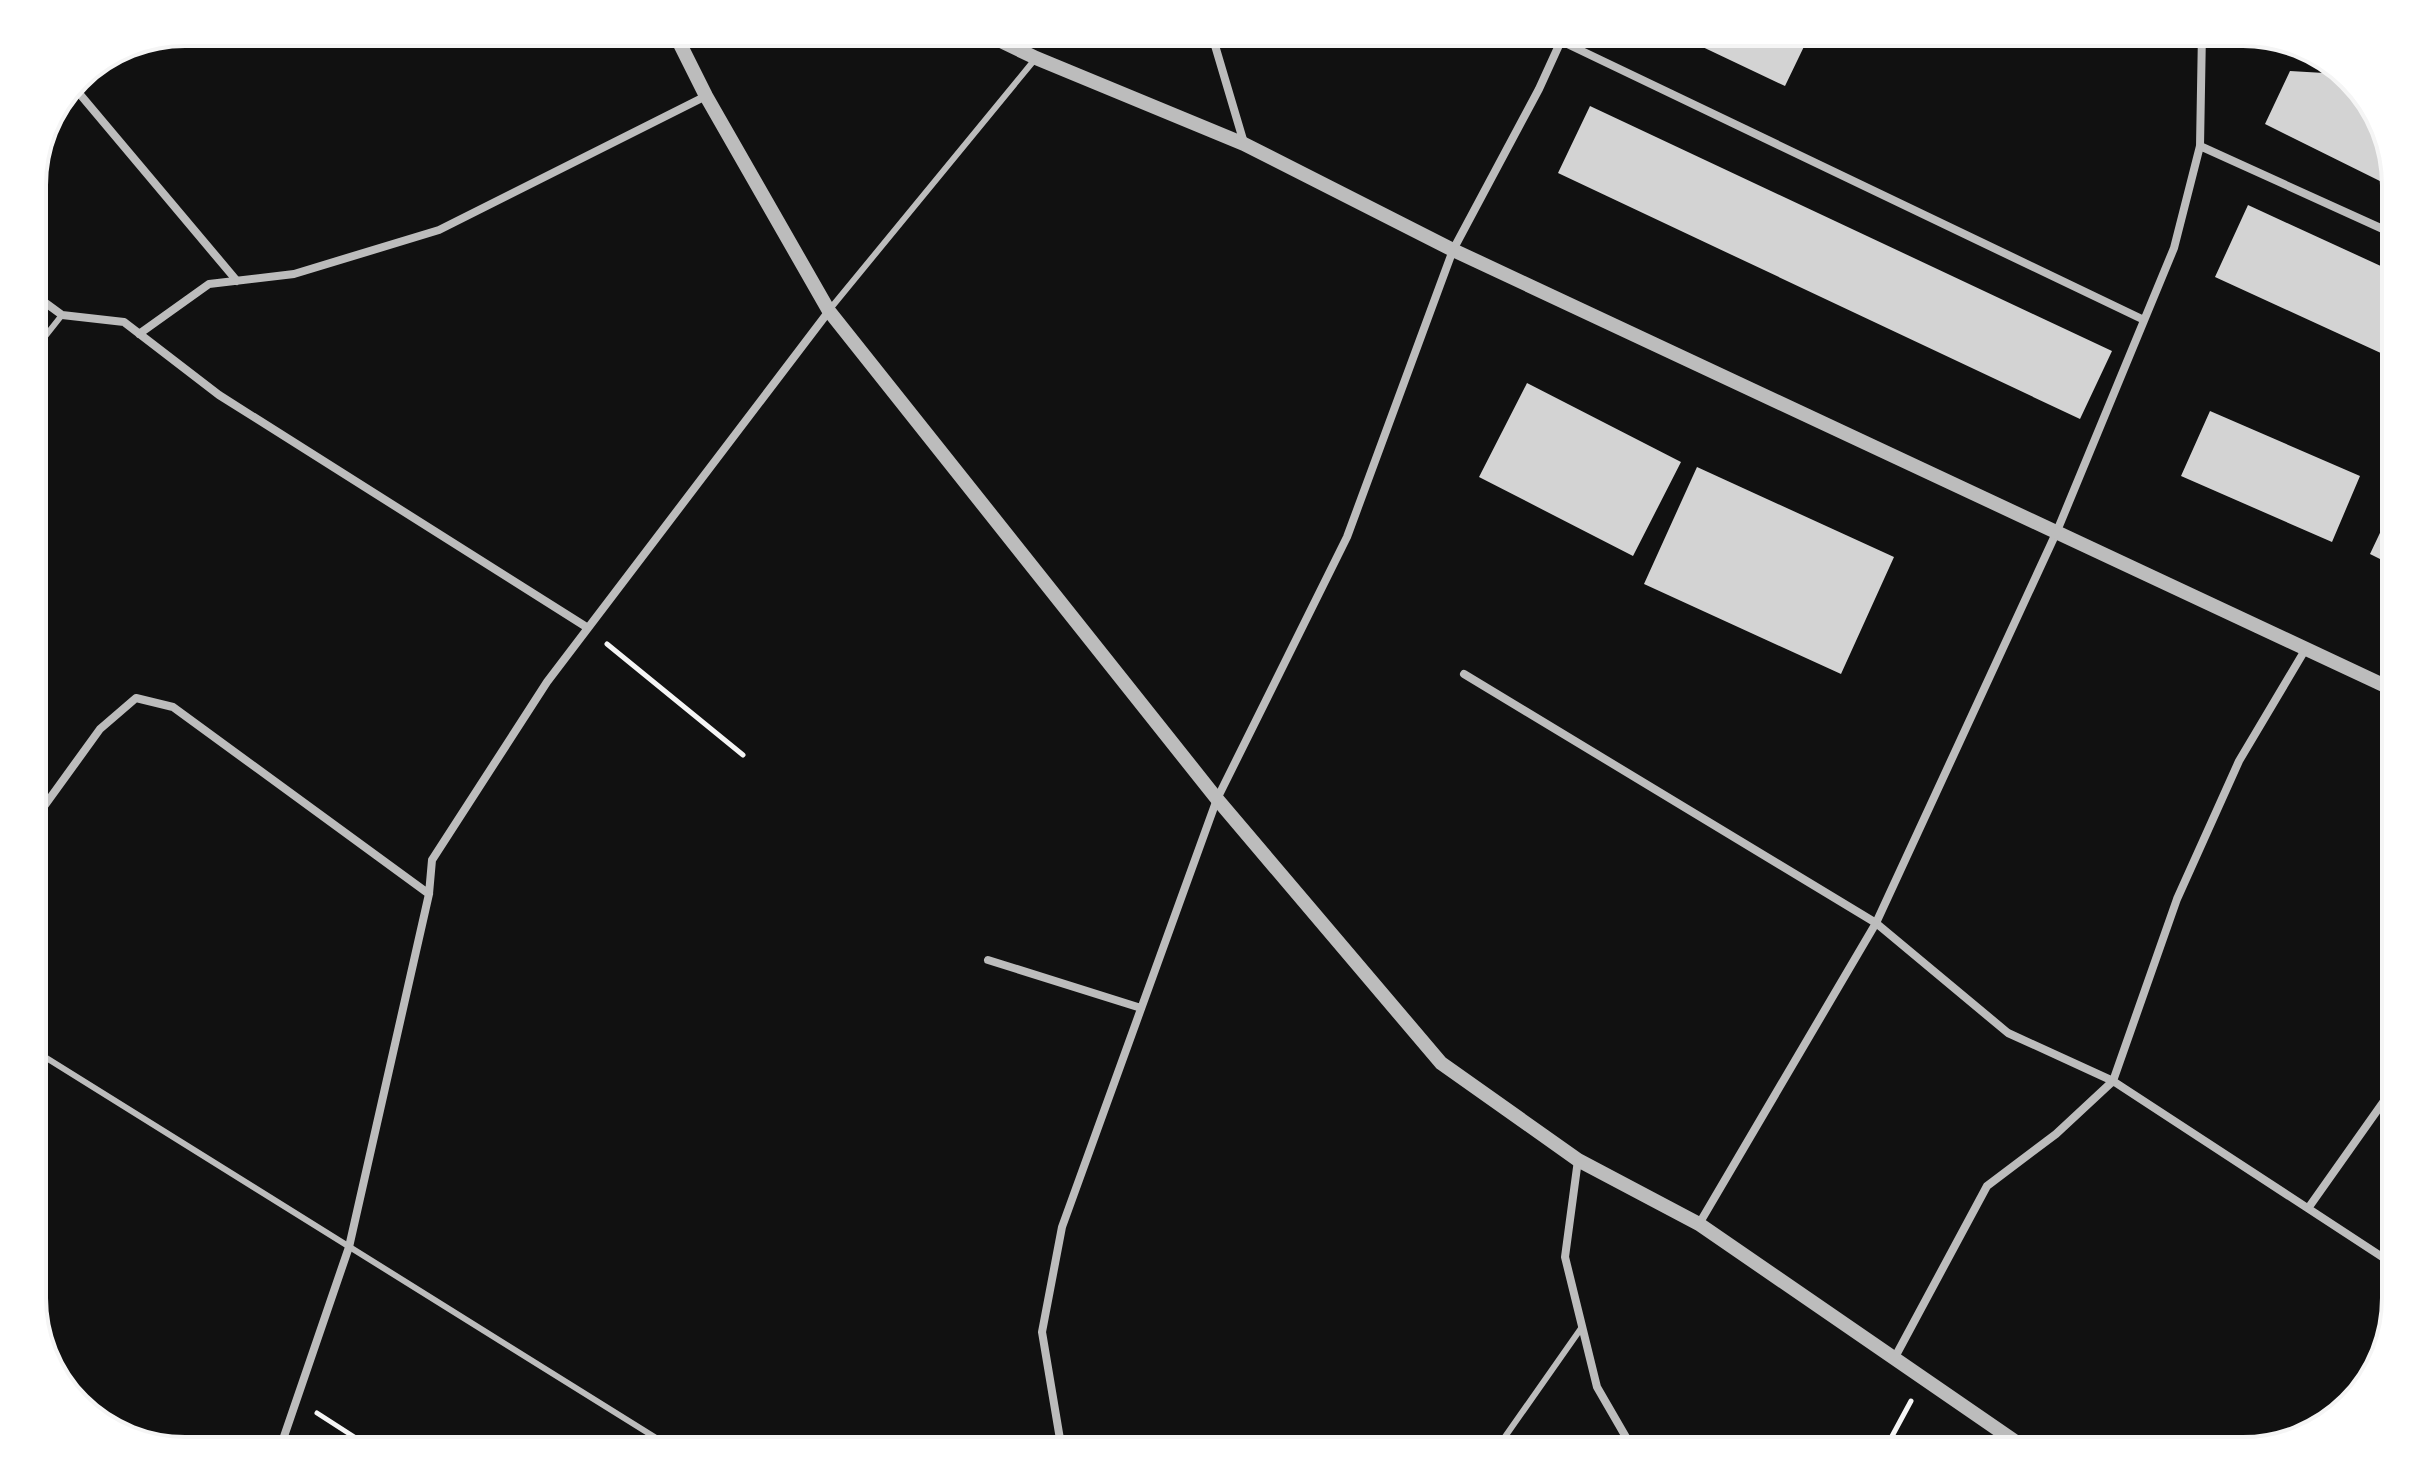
<svg xmlns="http://www.w3.org/2000/svg" width="2428" height="1483" viewBox="0 0 2428 1483" font-family="'IBM Plex Serif',serif">
  <style>
    .building { fill: #d3d3d3 }
    .lines { fill: none; stroke-linecap: round; stroke-linejoin: round }
    .path { stroke: #f5f5f5; stroke-width: 5 }
    .service { stroke: #bcbcbc; stroke-width: 6 }
    .minor { stroke: #bcbcbc; stroke-width: 8 }
    .tertiary { stroke: #bcbcbc; stroke-width: 14 }
    .rim { fill: none; stroke: #f5f5f5; stroke-width: 4 }
  </style>
  <rect width="100%" height="100%" fill="#111"/>
  <!-- building -->
  <path class="building" d="M 1671,32 L 1811,32 L 1785,86 Z
    M 2290,71 L 2341,74 L 2375,108 L 2396,176 L 2396,189 L 2265,124 Z
    M 1590,106 L 2112,351 L 2080,419 L 1558,173 Z
    M 2248,205 L 2396,273 L 2396,360 L 2215,277 Z
    M 1527,383 L 1681,462 L 1633,556 L 1479,477 Z
    M 2210,411 L 2360,476 L 2332,542 L 2181,476 Z
    M 1697,467 L 1894,557 L 1841,674 L 1644,584 Z
    M 2396,499 L 2396,567 L 2370,554 Z"/>
  <g class="lines">
    <!-- path -->
    <path class="path" d="M 607,644 L 743,755
      M 317,1413 L 376,1451
      M 1884,1451 L 1911,1401"/>
    <!-- service -->
    <path class="service" d="M 830,309 L 1036,58
      M 32,353 L 62,315
      M 32,1049 L 677,1451
      M 1495,1451 L 1582,1327"/>
    <!-- minor -->
    <path class="minor" d="M 1211,32 L 1244,143
      M 1561,41 L 2144,320
      M 73,86 L 237,281
      M 2200,146 L 2396,235
      M 32,293 L 62,315 L 124,322 L 219,395 L 588,628
      M 139,334 L 209,284 L 294,274 L 439,230 L 706,96
      M 1464,674 L 1876,923 L 2008,1033 L 2113,1081 L 2396,1266
      M 32,823 L 100,729 L 136,698 L 173,707 L 429,894
      M 988,960 L 1141,1008
      M 1578,1160 L 1565,1257 L 1597,1387 L 1634,1451
      M 2309,1207 L 2396,1084
      M 1699,1224 L 1876,923 L 2057,531 L 2174,248 L 2200,146 L 2202,32
      M 1894,1359 L 1987,1186 L 2056,1134 L 2113,1081 L 2177,899 L 2239,761 L 2305,650
      M 279,1451 L 349,1247 L 429,894 L 432,860 L 547,682 L 829,311
      M 1062,1451 L 1042,1332 L 1062,1227 L 1217,799 L 1347,537 L 1453,250 L 1539,89 L 1565,32"/>
    <!-- tertiary -->
    <path class="tertiary" d="M 674,32 L 706,96 L 829,311 L 1217,799 L 1441,1063 L 1578,1160 L 1699,1224 L 2029,1451
      M 982,32 L 1036,58 L 1244,144 L 1453,250 L 2396,691"/>
  </g>
  <!-- crop -->
  <path d="M0 0H2428V1483H0ZM185 46H2243A139 139 0 0 1 2382 185V1298A139 139 0 0 1 2243 1437H185A139 139 0 0 1 46 1298V185A139 139 0 0 1 185 46Z" fill="#fff" fill-rule="evenodd"/>
  <path class="rim" d="M185 46H2243A139 139 0 0 1 2382 185V1298A139 139 0 0 1 2243 1437H185A139 139 0 0 1 46 1298V185A139 139 0 0 1 185 46Z"/>
</svg>
